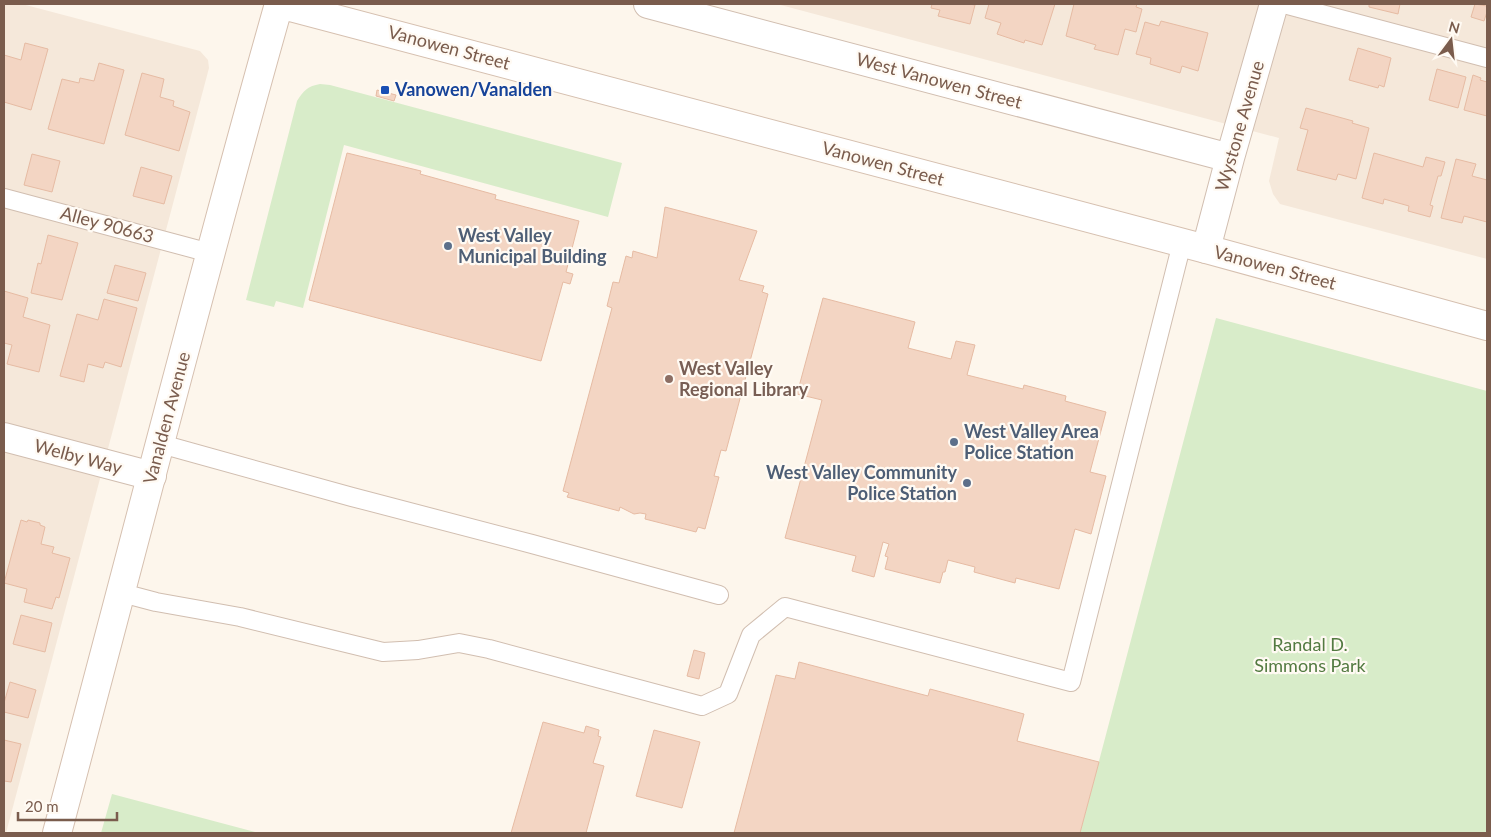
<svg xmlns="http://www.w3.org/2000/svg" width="1491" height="837" viewBox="0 0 1491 837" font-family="Lato,sans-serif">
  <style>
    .residential { fill: #f5e8da }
    .green { fill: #d8ecc9 }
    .building { fill: #f3d5c3; stroke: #e6bba3 }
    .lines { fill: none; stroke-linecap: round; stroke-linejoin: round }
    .lane-casing { stroke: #d1beb0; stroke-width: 20 }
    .street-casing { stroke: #d1beb0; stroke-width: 30 }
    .secondary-casing { stroke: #d6c0b0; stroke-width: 30 }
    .lane { stroke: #fff; stroke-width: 18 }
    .street { stroke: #fff; stroke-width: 28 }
    .secondary { stroke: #fff; stroke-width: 28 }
    .transit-dot { fill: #1a4fb4; stroke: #fffaf3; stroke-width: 2 }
    .service-dot { fill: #5c6f8a; stroke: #fffaf3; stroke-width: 2 }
    .education-dot { fill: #8d6e63; stroke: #fffaf3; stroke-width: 2 }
    .labels { text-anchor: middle; stroke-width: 4.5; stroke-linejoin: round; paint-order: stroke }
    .street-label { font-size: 18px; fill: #7a5c4d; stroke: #fffaf3 }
    .transit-label { font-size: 18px; font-weight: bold; fill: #164399; stroke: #fffaf3; text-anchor: start }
    .service-label { font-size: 18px; font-weight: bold; fill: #4e5e75; stroke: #fffaf3; text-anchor: start }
    .education-label { font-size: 18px; font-weight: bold; fill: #785e54; stroke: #fffaf3; text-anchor: start }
    .park-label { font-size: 18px; fill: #537a41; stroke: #fffaf3 }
  </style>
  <rect width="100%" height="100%" fill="#fdf6ec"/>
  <!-- residential -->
  <path class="residential" d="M 4,4 L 22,4 L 200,51 L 208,60 L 209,68 L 6,833 L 4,833 Z
    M 777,4 L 1487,4 L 1487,259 L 1280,204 L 1273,194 L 1269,181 L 1279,138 Z"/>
  <!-- green -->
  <path class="green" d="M 320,84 L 330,85 L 622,163 L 608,217 L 344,145 L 303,308 L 276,301 L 274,307 L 246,300 L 297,101 C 303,91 308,86 320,84 Z
    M 1216,318 L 1487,391 L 1487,833 L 1080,833 Z
    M 112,794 L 259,833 L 101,833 Z"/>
  <!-- building -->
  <path class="building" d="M 932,4 L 969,4 L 975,5 L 970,24 L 938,16 L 940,10 L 931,8 Z
    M 989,4 L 1055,4 L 1042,45 L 1025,40 L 1024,43 L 997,34 L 1001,23 L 985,18 Z
    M 1074,4 L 1137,4 L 1136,7 L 1142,9 L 1136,32 L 1125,29 L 1118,55 L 1094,49 L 1096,45 L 1066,36 Z
    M 1369,4 L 1400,4 L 1398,14 L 1369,7 Z
    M 1475,4 L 1487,6 L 1487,12 L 1484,21 L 1471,17 Z
    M 1161,21 L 1208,33 L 1198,71 L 1182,66 L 1180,73 L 1150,64 L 1151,58 L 1136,54 L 1145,22 L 1159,26 Z
    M 25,43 L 48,49 L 31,110 L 4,102 L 4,55 L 21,60 Z
    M 1358,48 L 1391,58 L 1384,87 L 1379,85 L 1378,88 L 1349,80 Z
    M 99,63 L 124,70 L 104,144 L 48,129 L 62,79 L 79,83 L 80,78 L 94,81 Z
    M 1437,69 L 1466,77 L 1458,108 L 1429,100 Z
    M 142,73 L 164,79 L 160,97 L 174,101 L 173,106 L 190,112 L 179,151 L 125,135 Z
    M 1473,75 L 1481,78 L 1480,80 L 1487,82 L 1487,116 L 1464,110 Z
    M 377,90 L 396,95 L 394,101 L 376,96 Z
    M 1306,108 L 1353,121 L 1352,123 L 1369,128 L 1356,179 L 1338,174 L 1336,180 L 1297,170 L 1308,130 L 1300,128 Z
    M 347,153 L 421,171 L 420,174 L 496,195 L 495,199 L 579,221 L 566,272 L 573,274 L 570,284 L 563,282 L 541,361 L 309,300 Z
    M 1374,153 L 1423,167 L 1426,157 L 1445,162 L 1441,176 L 1438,176 L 1430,205 L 1433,206 L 1430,217 L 1408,211 L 1409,206 L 1384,199 L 1383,204 L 1362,198 Z
    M 32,154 L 60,161 L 52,192 L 24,185 Z
    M 1456,159 L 1476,164 L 1472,176 L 1487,180 L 1487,222 L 1464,216 L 1462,223 L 1441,218 Z
    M 141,167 L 172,176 L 164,204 L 133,196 Z
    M 665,207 L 757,231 L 739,280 L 764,286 L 762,292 L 768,294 L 726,451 L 721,450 L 714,476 L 719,477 L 705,529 L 698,527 L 696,532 L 645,519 L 646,514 L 640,513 L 634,514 L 620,507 L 619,511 L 567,497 L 569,493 L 563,491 L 612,308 L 607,306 L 613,282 L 619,283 L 626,256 L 632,258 L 633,251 L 657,258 Z
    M 48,235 L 78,243 L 62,300 L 31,293 L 38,263 L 41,264 Z
    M 115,265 L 146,273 L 138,301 L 107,293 Z
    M 4,291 L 28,298 L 23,317 L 50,325 L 39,372 L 7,364 L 12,345 L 4,343 Z
    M 823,298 L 915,322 L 908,348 L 951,359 L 956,341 L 975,345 L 967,375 L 1023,389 L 1024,385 L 1066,396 L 1065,401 L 1106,412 L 1090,472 L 1106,476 L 1091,534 L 1075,529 L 1059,589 L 1016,578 L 1015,583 L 974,572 L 975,567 L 948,560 L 945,572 L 943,572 L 940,583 L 885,569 L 888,557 L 885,556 L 889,544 L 883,542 L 874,577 L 852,571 L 856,556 L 785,538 L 822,400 L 797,394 Z
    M 104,299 L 137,308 L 121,367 L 105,362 L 103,368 L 88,364 L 84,382 L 60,376 L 77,314 L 98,320 Z
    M 21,520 L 27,522 L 28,520 L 40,523 L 40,525 L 45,527 L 41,544 L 54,547 L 52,553 L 70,558 L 59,598 L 56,597 L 52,609 L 24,602 L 27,589 L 4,583 Z
    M 21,615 L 52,623 L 45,652 L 13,644 Z
    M 694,650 L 705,653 L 699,679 L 687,676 Z
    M 799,662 L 928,696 L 930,689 L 1024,714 L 1017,741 L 1099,762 L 1080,833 L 734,833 L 776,675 L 795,679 Z
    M 10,682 L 36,690 L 28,718 L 4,712 L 4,703 Z
    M 543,722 L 584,733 L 586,726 L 599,730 L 598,736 L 601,737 L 593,763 L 604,766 L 586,833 L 511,833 Z
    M 654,730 L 700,742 L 682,808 L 636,796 Z
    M 4,740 L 21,744 L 11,782 L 4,781 Z"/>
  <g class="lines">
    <defs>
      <path id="lane" d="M 1284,4 L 1487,58
        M 4,198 L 210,253
        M 161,444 L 352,497 L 532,544 L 719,595
        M 122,593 L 156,602 L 240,617 L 383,652 L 418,650 L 459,643 L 489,649 L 702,706 L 728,694 L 751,635 L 785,607 L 1071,682 L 1182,243"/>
      <path id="street" d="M 648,4 L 1230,158
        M 1206,249 L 1230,158 L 1274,4
        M 4,437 L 152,476"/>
      <path id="secondary" d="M 279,4 L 1206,249 L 1487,326
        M 57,833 C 131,557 201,279 279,4"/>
    </defs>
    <!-- lane casing -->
    <use href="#lane" class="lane-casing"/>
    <!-- street casing -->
    <use href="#street" class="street-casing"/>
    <!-- secondary casing -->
    <use href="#secondary" class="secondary-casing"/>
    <!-- lane -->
    <use href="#lane" class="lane"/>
    <!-- street -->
    <use href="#street" class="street"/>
    <!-- secondary -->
    <use href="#secondary" class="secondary"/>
  </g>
  <!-- markers -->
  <rect class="transit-dot" x="380" y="85" width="10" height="10" rx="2.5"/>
  <g class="service-dot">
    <circle cx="448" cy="246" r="5"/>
    <circle cx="954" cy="442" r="5"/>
    <circle cx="967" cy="483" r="5"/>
  </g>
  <circle class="education-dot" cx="669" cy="379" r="5"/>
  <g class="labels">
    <!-- street labels -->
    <g class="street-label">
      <text transform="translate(449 48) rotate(15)" y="6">Vanowen Street</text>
      <text transform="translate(939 81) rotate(15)" y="6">West Vanowen Street</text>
      <text transform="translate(1240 126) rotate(-74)" y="6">Wystone Avenue</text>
      <text transform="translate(883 164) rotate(15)" y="6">Vanowen Street</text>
      <text transform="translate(107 225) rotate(15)" y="6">Alley 90663</text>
      <text transform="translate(1275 268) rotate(15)" y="6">Vanowen Street</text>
      <text transform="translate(167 418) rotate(-75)" y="6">Vanalden Avenue</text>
      <text transform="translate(78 457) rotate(15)" y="6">Welby Way</text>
    </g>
    <!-- transit labels -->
    <g class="transit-label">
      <text x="395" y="96">Vanowen/Vanalden</text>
    </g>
    <!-- service labels -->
    <g class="service-label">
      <text x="458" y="242">West Valley<tspan x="458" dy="21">Municipal Building</tspan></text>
      <text x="964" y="438">West Valley Area<tspan x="964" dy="21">Police Station</tspan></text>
      <text x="957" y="479" text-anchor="end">West Valley Community<tspan x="957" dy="21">Police Station</tspan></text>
    </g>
    <!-- education labels -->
    <g class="education-label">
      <text x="679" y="375">West Valley<tspan x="679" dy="21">Regional Library</tspan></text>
    </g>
    <!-- park labels -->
    <g class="park-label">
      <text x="1310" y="651">Randal D.<tspan x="1310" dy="21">Simmons Park</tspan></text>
    </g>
  </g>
  <!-- border -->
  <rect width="1491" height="837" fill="none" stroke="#7a5c4d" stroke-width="10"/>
  <!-- north arrow -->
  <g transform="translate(1451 40) rotate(15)" stroke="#fffaf3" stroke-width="4" paint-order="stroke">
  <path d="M0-4L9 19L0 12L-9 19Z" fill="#7a5c4d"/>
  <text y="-8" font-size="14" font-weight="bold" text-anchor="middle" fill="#7a5c4d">N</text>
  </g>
  <!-- scale -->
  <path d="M18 812v8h99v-8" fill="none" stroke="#7a5c4d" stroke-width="2.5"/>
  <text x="25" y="812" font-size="15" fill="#7a5c4d" stroke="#fffaf3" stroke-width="4" paint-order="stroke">20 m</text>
</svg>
